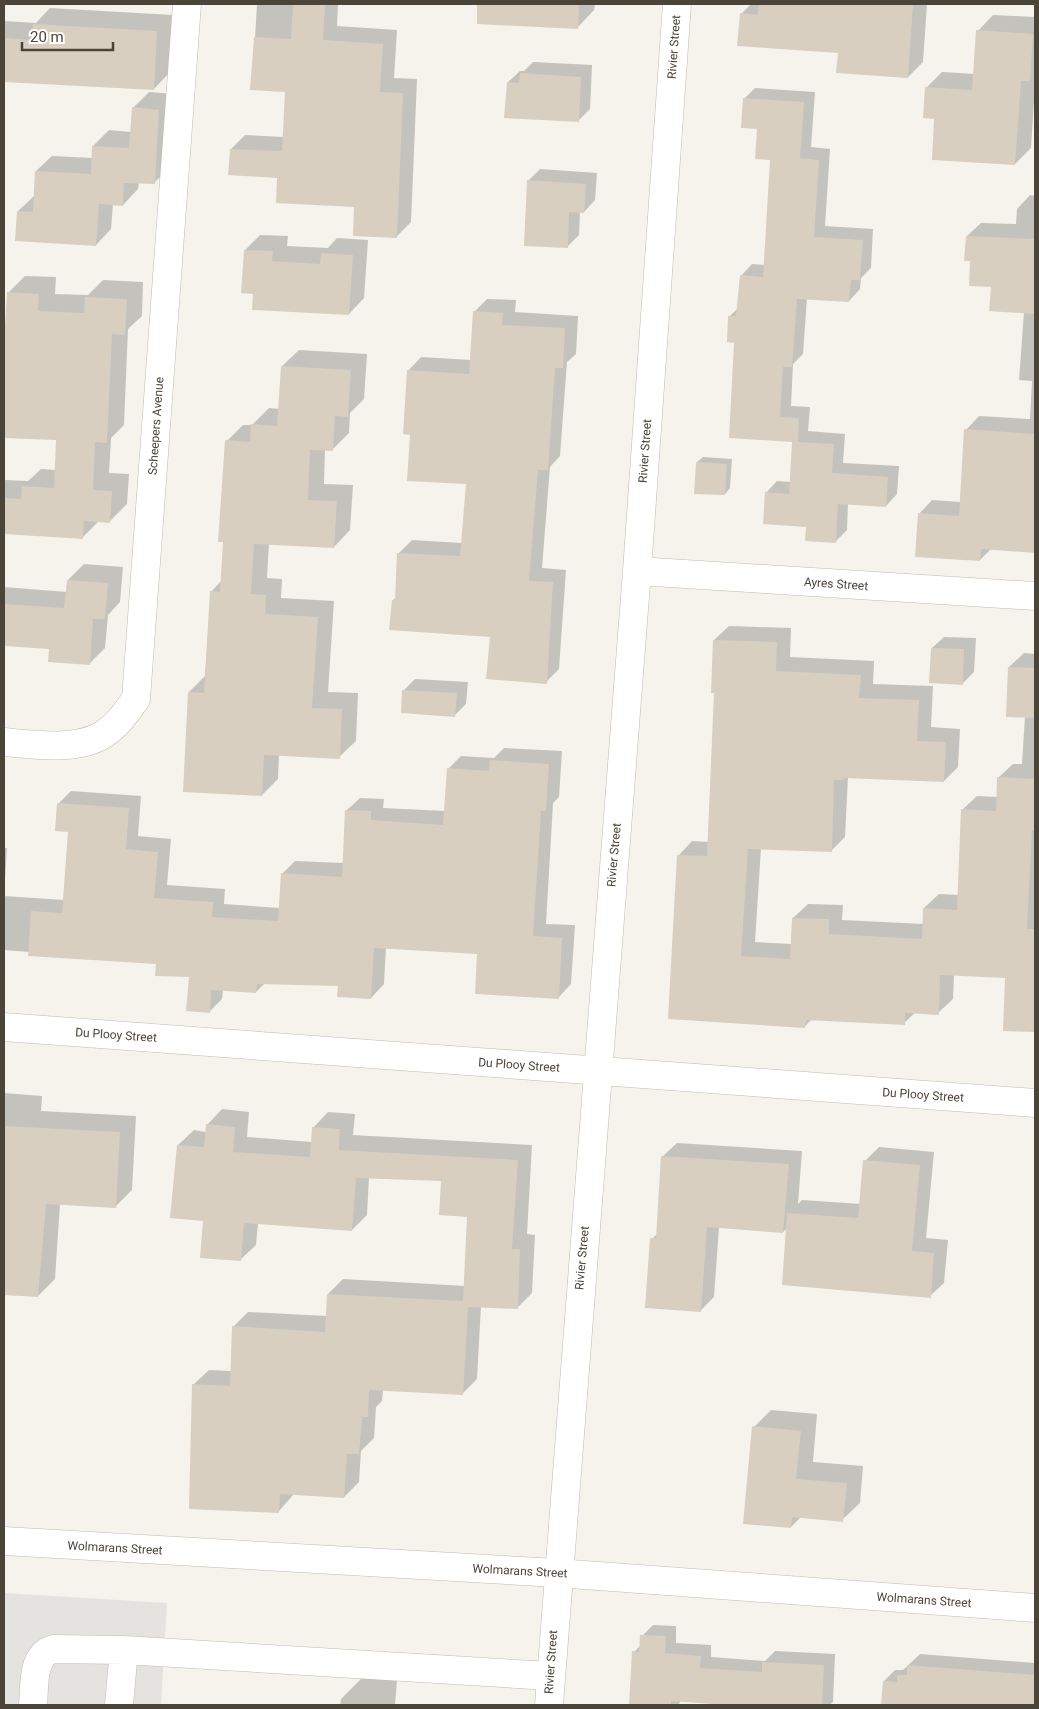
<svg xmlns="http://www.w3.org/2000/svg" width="1039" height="1709" viewBox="0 0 1039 1709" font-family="Roboto,sans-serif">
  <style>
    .parking { fill: #e5e3e0 }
    .shadow { fill: #0003 }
    .building { fill: #d8cfc1 }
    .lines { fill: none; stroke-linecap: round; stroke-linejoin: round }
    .minor-casing { stroke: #c2bbae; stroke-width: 29 }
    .minor { stroke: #fff; stroke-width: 28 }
    .labels { text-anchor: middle; stroke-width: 4; stroke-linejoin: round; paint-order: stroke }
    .street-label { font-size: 12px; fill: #4b4439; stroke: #fff }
  </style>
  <rect width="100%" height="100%" fill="#f6f3ec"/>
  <!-- parking -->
  <path class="parking" d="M 4,1593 L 167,1603 L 161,1705 L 4,1705 Z"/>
  <!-- shadow -->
  <path class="shadow" d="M 257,4 L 338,4 L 337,26 L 397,30 L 394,78 L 417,79 L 411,222 L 397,236 L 356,206 L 278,177 L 231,149 L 245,135 L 284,137 L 286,91 L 252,89 Z
    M 506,4 L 595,4 L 594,10 L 577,28 L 504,24 Z
    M 751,4 L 927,4 L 923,62 L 908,77 L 741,14 Z
    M 50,8 L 173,15 L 170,72 L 154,89 L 4,81 L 4,21 L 36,23 Z
    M 993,15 L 1035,17 L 1035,86 L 1031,148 L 1015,164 L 936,118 L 926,88 L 942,72 L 975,74 L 978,31 Z
    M 533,62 L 592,65 L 590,109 L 578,121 L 508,82 L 520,71 L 524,71 Z
    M 755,88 L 815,92 L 811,147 L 830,149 L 825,226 L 873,229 L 871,268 L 861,278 L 860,289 L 849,301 L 807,298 L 803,354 L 793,364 L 791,406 L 810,407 L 808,431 L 845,434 L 843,463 L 899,466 L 897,494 L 886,506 L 848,503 L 847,530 L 835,542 L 766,493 L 777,481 L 791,482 L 794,441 L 736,341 L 730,316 L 738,308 L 741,276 L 752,264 L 765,265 L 772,159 L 744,99 Z
    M 149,92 L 174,94 L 170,167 L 154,183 L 139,182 L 138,189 L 123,205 L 113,204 L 111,229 L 96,245 L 18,211 L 34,196 L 36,171 L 52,156 L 93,158 L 93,146 L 109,130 L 131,132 L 133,108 Z
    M 540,169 L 597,173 L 595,200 L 584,212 L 580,212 L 579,235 L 567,247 L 528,181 Z
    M 1030,195 L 1035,196 L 1035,552 L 991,549 L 980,560 L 919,514 L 932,500 L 962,502 L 966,430 L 979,416 L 1030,419 L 1032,381 L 1019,380 L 1024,312 L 992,286 L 971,260 L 967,236 L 981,223 L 1016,224 L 1017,209 Z
    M 260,235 L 288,236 L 287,246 L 328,248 L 337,238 L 368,240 L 364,298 L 349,314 L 254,293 L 245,250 Z
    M 25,276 L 56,277 L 55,294 L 88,295 L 103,280 L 143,282 L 142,316 L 128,329 L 124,425 L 111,438 L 109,473 L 129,474 L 127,504 L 110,521 L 99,521 L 83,537 L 4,533 L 4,480 L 28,481 L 41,469 L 56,470 L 58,439 L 4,436 L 4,363 L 8,293 Z
    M 487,299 L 516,300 L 515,312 L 578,316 L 576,354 L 567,362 L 560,456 L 550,467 L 542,568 L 566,570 L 559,669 L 546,682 L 491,636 L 393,600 L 397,597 L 399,553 L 412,540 L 462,543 L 467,483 L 411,434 L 408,371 L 421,357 L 471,360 L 474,312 Z
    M 299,350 L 367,354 L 364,399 L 350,413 L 349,433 L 332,450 L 325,449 L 324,484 L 353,485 L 350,530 L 334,547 L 269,543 L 267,578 L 282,579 L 281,598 L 334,601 L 328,692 L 358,693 L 356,741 L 339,757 L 279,754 L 278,779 L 262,795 L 189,692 L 205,676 L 211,592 L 222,580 L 227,441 L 243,425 L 252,425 L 269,408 L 280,409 L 282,366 Z
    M 703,457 L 732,459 L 730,488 L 725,494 L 697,462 Z
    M 84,564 L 123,567 L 120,602 L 108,615 L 105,648 L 89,664 L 50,648 L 4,644 L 4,587 L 67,592 L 68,580 Z
    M 729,626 L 791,628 L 790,657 L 874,661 L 873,684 L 933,686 L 931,727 L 960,729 L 958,767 L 944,781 L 848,777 L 845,837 L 831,851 L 761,848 L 755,942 L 792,944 L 793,918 L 808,904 L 843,905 L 842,920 L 924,924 L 924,908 L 939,894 L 959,895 L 962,810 L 977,796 L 998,797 L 998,778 L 1013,764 L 1022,764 L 1025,716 L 1009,667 L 1024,653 L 1035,654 L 1035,1031 L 1004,1030 L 1007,976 L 954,975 L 953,999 L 938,1013 L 916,1012 L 904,1023 L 812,1019 L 805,1026 L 670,1017 L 678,856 L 692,841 L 709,842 L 716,692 L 714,640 Z
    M 944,637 L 976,638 L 974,672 L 963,683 L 932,648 Z
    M 415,679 L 468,682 L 466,704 L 455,715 L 404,690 Z
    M 504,748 L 562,751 L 559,797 L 553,803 L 546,924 L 575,925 L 571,984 L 558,998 L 479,953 L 386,947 L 384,984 L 371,998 L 340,985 L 265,983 L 256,992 L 223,990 L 222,999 L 209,1012 L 190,976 L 157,962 L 4,950 L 4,848 L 7,848 L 4,896 L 64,900 L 70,830 L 58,804 L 71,791 L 141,796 L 138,836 L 171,839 L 167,885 L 225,889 L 224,904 L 280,908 L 282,874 L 295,861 L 344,863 L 346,811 L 360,798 L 384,799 L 383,808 L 445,811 L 448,769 L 461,756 L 494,758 Z
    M 4,1093 L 42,1096 L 41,1111 L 136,1116 L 132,1190 L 115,1207 L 60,1204 L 55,1279 L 38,1296 L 4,1293 Z
    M 222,1109 L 249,1112 L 247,1137 L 312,1142 L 313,1128 L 328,1112 L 355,1114 L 353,1135 L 532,1145 L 527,1234 L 535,1235 L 532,1293 L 517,1308 L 481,1306 L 477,1379 L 462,1394 L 383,1390 L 382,1401 L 376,1407 L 374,1438 L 361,1451 L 359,1482 L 344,1497 L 294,1494 L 279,1511 L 193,1385 L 209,1370 L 231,1371 L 233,1327 L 248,1312 L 327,1316 L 328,1294 L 343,1279 L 465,1286 L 468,1216 L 442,1180 L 369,1177 L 367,1215 L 352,1230 L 258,1223 L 256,1245 L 240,1260 L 205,1220 L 178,1145 L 194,1130 L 206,1132 L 207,1125 Z
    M 677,1143 L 802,1151 L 798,1204 L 802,1200 L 861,1204 L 865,1161 L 879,1147 L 934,1152 L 926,1238 L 948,1240 L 944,1283 L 930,1296 L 787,1228 L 783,1232 L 719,1227 L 714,1297 L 700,1311 L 652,1239 L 658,1233 L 663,1156 Z
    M 771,1410 L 817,1414 L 813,1462 L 863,1466 L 860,1503 L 842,1520 L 801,1517 L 791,1527 L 754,1427 Z
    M 653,1625 L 676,1626 L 676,1643 L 711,1645 L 711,1657 L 765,1661 L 775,1651 L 835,1654 L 833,1702 L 829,1705 L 744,1705 L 681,1701 L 678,1705 L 630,1705 L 634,1652 L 641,1645 L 642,1636 Z
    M 920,1654 L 1035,1663 L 1035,1705 L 882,1705 L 884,1681 L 895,1670 L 903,1670 Z
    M 363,1677 L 397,1680 L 395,1705 L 340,1705 L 341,1699 Z"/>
  <!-- building -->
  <path class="building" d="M 293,4 L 325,4 L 323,40 L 383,44 L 380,92 L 403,93 L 397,238 L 353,236 L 354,207 L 276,203 L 277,178 L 228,175 L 230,149 L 282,151 L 285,92 L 250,90 L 254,37 L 291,39 Z
    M 477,4 L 579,4 L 578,29 L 477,24 Z
    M 759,4 L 913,4 L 908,78 L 836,73 L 838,53 L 737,46 L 740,13 L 758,15 Z
    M 33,24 L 157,31 L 154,90 L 4,82 L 4,38 L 32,40 Z
    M 976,30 L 1033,34 L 1030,81 L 1021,81 L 1015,165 L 932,160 L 934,119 L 923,118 L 925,87 L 972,90 Z
    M 520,73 L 581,77 L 579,122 L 504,118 L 507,82 L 519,83 Z
    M 743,98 L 804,102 L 800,158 L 819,160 L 814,237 L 863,240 L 860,280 L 851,280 L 849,302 L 797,299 L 792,367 L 783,367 L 780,417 L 799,418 L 798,442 L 834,444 L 832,473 L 888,477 L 886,507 L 838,504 L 836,543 L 805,541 L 806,527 L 763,524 L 765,492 L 789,494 L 792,442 L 729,438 L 734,343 L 727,342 L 728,316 L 736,316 L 740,275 L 763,277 L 770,160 L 755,159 L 757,129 L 741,128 Z
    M 132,107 L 159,110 L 155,184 L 124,183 L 123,206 L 99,204 L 96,246 L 15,241 L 17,211 L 33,212 L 35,171 L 91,174 L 92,146 L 129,148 Z
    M 527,180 L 586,184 L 584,213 L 569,212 L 568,248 L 524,246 Z
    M 966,236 L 1035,239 L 1035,314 L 989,311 L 991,287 L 969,286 L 970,261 L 964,261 Z
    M 244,250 L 273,251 L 272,261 L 320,264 L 321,253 L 353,255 L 349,315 L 252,310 L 253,294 L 241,293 Z
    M 7,292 L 39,294 L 38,311 L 84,313 L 85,297 L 127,299 L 125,335 L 112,334 L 107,443 L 95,442 L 93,490 L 112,491 L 110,523 L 84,521 L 83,539 L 4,534 L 4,498 L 21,499 L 22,486 L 54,488 L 56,440 L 4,438 L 4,342 Z
    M 473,311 L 503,313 L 502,325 L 565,328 L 563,368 L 555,368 L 548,470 L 538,470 L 529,581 L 553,582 L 547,684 L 486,679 L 490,637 L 389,630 L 392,600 L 395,600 L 397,553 L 460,556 L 466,484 L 407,481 L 410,435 L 403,434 L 407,370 L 469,374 Z
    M 281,366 L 351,370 L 348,417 L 335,416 L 333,451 L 310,450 L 308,500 L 337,501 L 334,548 L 254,544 L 251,594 L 266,595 L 265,614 L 318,617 L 312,708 L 342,709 L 340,759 L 264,755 L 262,796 L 183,792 L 188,692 L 204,693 L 210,591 L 220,592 L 223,542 L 218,542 L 225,440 L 250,442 L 251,424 L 277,426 Z
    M 964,429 L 1035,434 L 1035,553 L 981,549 L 980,561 L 915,557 L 918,513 L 959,516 Z
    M 696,462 L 727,464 L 725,495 L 694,494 Z
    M 67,580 L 108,583 L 105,619 L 93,619 L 90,665 L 48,662 L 49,649 L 4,646 L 4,604 L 64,608 Z
    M 713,640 L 777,642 L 776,671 L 861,675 L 859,698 L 919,700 L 917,741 L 946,742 L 944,782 L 844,778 L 843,780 L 834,780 L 832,852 L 748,849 L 741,956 L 790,959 L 792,918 L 829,919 L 829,934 L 922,939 L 923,908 L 957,910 L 961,809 L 996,811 L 997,777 L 1035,779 L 1035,830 L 1032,830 L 1027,929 L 1035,929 L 1035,1032 L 1003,1031 L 1005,978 L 940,975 L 939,1015 L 905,1013 L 905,1025 L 806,1020 L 805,1028 L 668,1019 L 677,855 L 707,856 L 714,693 L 711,693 Z
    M 931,648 L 964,649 L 963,685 L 929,683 Z
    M 1008,667 L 1035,668 L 1035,718 L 1006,717 Z
    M 402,690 L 457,693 L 455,717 L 401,713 Z
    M 490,760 L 549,764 L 546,811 L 541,811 L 533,936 L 562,938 L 559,999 L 475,994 L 477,954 L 374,948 L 371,999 L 337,997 L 338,986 L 257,984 L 256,993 L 211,990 L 210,1013 L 186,1011 L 189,977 L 155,976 L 156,964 L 28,956 L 31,911 L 62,913 L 68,832 L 55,831 L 57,803 L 129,808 L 126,849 L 158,852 L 154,898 L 213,902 L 212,917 L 278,921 L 281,873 L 342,877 L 345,810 L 371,811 L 371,820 L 443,825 L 447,768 L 489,771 Z
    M 206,1124 L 235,1127 L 233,1152 L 310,1157 L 312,1127 L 340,1129 L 339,1150 L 518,1160 L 512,1249 L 520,1249 L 518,1309 L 468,1307 L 463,1395 L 369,1390 L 368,1417 L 362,1417 L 359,1454 L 347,1454 L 344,1498 L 280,1494 L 279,1513 L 189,1509 L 192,1384 L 230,1386 L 232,1326 L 325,1332 L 327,1294 L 463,1301 L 467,1217 L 439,1215 L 441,1181 L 356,1178 L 352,1231 L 244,1223 L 241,1261 L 200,1258 L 203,1221 L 170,1218 L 177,1145 L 204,1147 Z
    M 4,1126 L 120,1132 L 116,1208 L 46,1204 L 38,1297 L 4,1295 Z
    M 661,1156 L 789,1164 L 783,1233 L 707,1227 L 701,1312 L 645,1308 L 650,1238 L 656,1238 Z
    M 863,1160 L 920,1165 L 912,1251 L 934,1253 L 931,1298 L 782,1285 L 787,1213 L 858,1218 Z
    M 752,1426 L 801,1431 L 796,1479 L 847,1483 L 843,1522 L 792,1517 L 791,1528 L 743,1524 Z
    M 640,1635 L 666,1636 L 665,1653 L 701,1656 L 700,1668 L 762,1672 L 762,1662 L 824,1665 L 822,1705 L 727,1705 L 671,1701 L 671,1705 L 629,1705 L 632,1651 L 639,1652 Z
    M 907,1665 L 1035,1675 L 1035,1705 L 881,1705 L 883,1681 L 897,1682 L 897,1675 L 907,1675 Z"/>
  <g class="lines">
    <defs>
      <path id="minor" d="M 637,571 L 1035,596
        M 4,742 C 34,745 78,751 104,734 C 118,725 127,711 136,699 L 187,4
        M 4,1027 L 1035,1103
        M 4,1541 L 557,1573 L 1035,1608
        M 33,1705 C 35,1686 31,1656 53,1649 L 124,1650 L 550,1676
        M 119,1705 L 124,1650
        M 549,1705 L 637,571 L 677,4"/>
    </defs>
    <!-- minor casing -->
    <use href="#minor" class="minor-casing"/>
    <!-- minor -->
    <use href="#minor" class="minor"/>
  </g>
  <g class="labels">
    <!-- street labels -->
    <g class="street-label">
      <text transform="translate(674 47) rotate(-86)" y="4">Rivier Street</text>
      <text transform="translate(156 426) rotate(-86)" y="4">Scheepers Avenue</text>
      <text transform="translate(645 451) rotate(-86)" y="4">Rivier Street</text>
      <text transform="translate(836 584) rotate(4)" y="4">Ayres Street</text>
      <text transform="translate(614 855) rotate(-85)" y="4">Rivier Street</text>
      <text transform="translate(116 1035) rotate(4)" y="4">Du Plooy Street</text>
      <text transform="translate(519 1065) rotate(4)" y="4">Du Plooy Street</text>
      <text transform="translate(923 1095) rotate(4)" y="4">Du Plooy Street</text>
      <text transform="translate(582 1258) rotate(-85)" y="4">Rivier Street</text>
      <text transform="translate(115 1548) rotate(3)" y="4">Wolmarans Street</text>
      <text transform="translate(520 1571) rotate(3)" y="4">Wolmarans Street</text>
      <text transform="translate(924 1600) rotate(4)" y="4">Wolmarans Street</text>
      <text transform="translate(551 1662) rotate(-86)" y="4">Rivier Street</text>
    </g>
  </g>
  <!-- border -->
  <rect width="1039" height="1709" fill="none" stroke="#4b4439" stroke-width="10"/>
  <!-- scale -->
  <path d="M22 42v8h91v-8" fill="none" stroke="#4b4439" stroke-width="2.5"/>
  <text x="30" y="42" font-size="15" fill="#4b4439" stroke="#ffffff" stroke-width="4" paint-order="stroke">20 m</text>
</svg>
